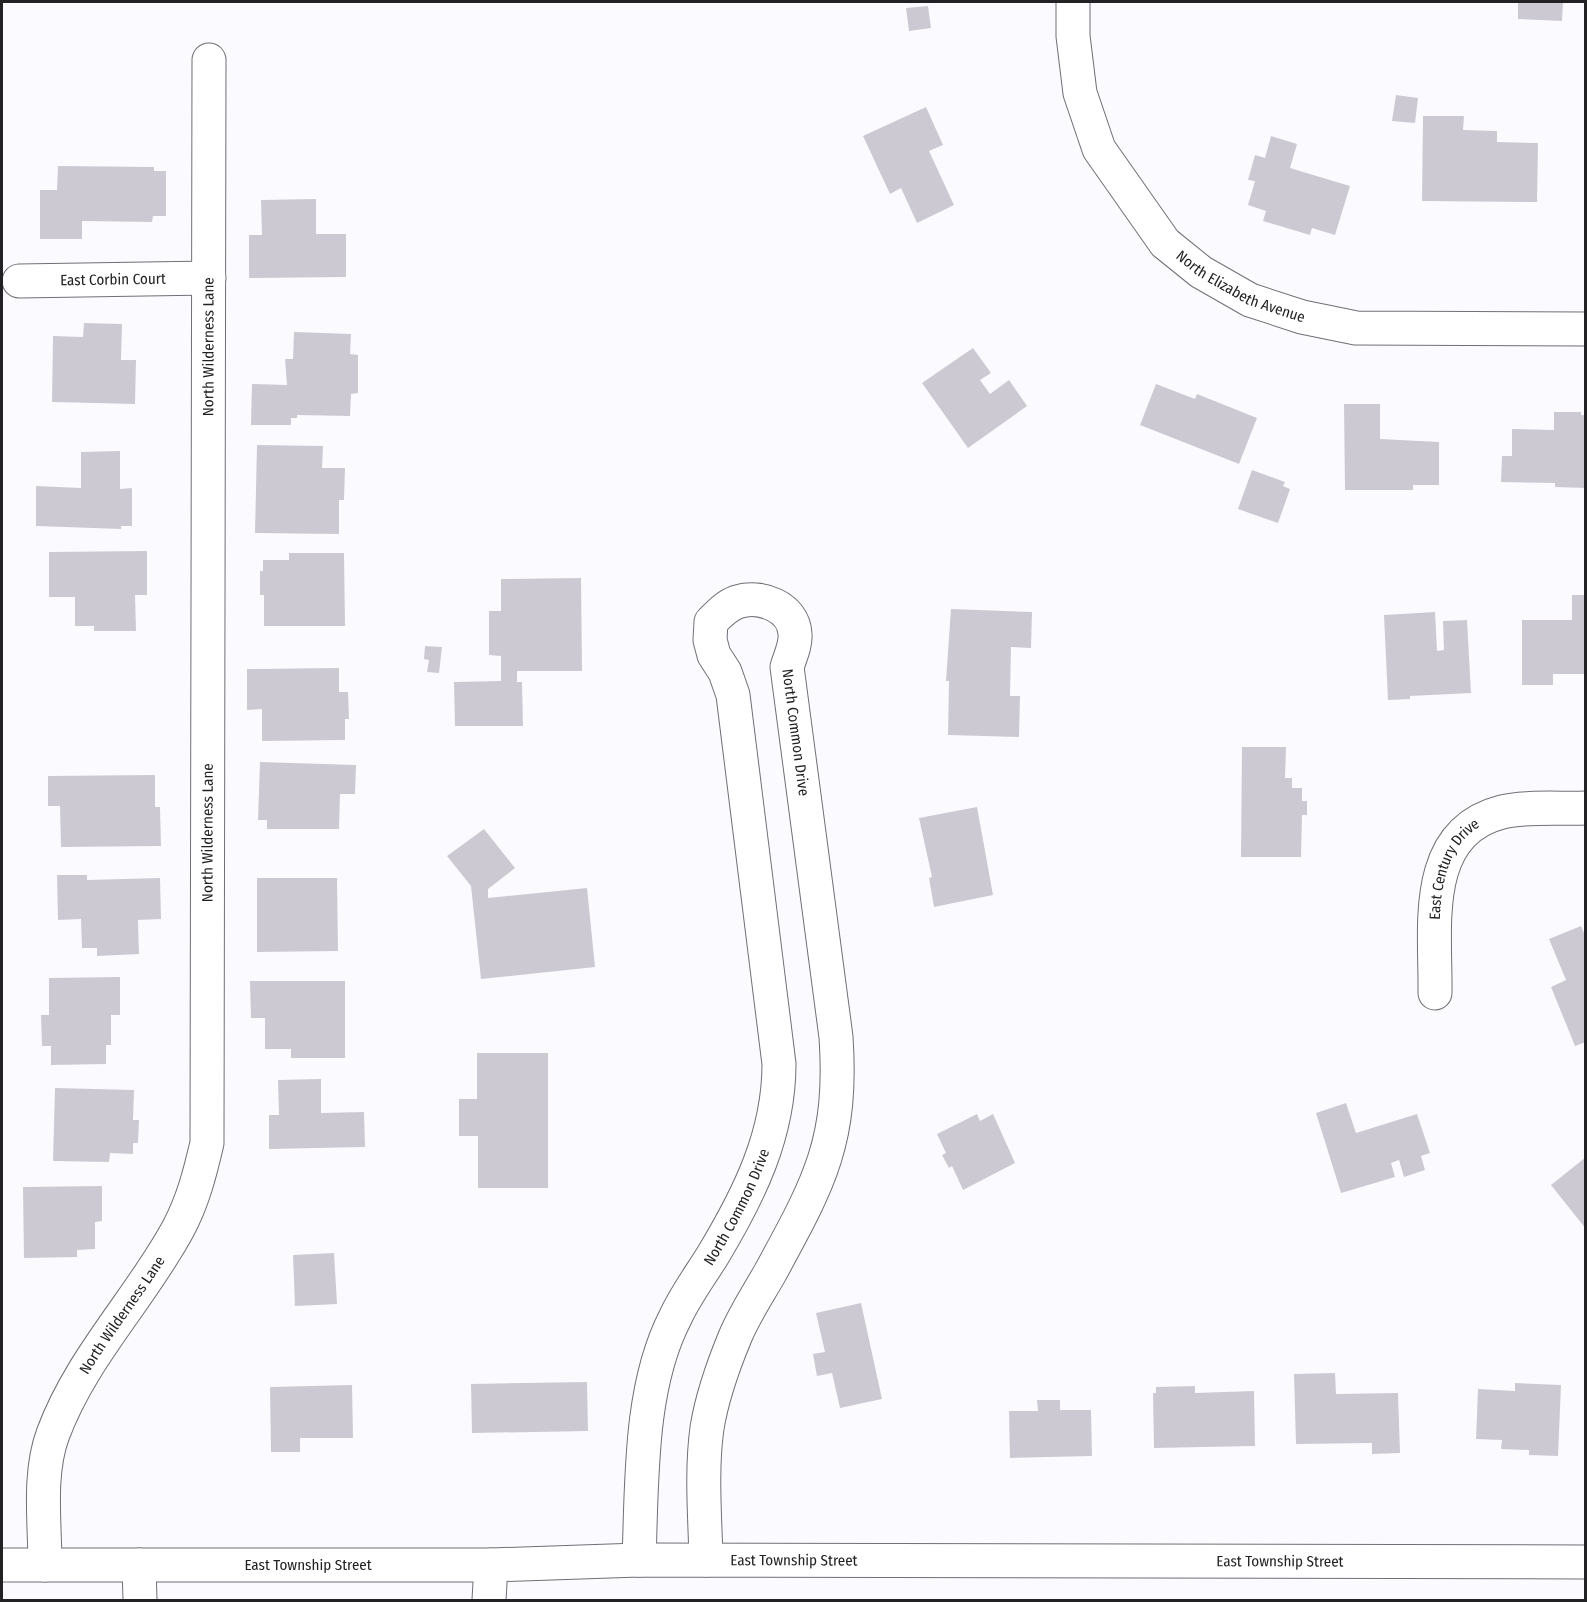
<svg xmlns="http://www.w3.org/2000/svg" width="1587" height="1602" viewBox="0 0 1587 1602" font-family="'Fira Sans Condensed',sans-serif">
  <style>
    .building { fill: #ccc9d3 }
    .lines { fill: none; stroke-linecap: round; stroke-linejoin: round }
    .minor-casing { stroke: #6e6f78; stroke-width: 35 }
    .minor { stroke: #fff; stroke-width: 33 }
    .labels { text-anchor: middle; stroke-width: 4.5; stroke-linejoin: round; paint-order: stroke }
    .street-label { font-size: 15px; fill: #222225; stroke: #fbfbff }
  </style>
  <rect width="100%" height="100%" fill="#fbfbff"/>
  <!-- building -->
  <path class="building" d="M 1518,2 L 1563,2 L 1562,21 L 1518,19 Z
    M 928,6 L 931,28 L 909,31 L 906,8 Z
    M 1396,95 L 1418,98 L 1415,123 L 1392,121 Z
    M 926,107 L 943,145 L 929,151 L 954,205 L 917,223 L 901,188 L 890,194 L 863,136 Z
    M 1423,116 L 1464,116 L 1463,130 L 1497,131 L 1497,142 L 1538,143 L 1537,202 L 1422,201 Z
    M 1271,136 L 1297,144 L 1290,168 L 1350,186 L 1335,235 L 1312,228 L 1310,235 L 1263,221 L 1266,211 L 1248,205 L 1255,181 L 1248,180 L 1255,155 L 1265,158 Z
    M 58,166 L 154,167 L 154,171 L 166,171 L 166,216 L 153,216 L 152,222 L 82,221 L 82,239 L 40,239 L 40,190 L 57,190 Z
    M 316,199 L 316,234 L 346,234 L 346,277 L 249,278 L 249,235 L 262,235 L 261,200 Z
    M 84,323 L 122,324 L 121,360 L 136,360 L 135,404 L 52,402 L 53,336 L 83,337 Z
    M 294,332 L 351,334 L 350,354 L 358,355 L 358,393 L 351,394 L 350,416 L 297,415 L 297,418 L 291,418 L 291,425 L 251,425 L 252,384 L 287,385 L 285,359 L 293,359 Z
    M 973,348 L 991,373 L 980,380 L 990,394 L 1009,380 L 1027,406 L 968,448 L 922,383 Z
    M 1156,384 L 1195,399 L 1197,394 L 1257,418 L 1239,464 L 1140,425 Z
    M 1344,404 L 1380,404 L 1380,439 L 1439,442 L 1439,485 L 1413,485 L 1413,490 L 1345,490 Z
    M 1554,412 L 1581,412 L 1581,415 L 1586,415 L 1586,488 L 1555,487 L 1555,483 L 1501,482 L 1502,456 L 1512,456 L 1512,429 L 1554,430 Z
    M 257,445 L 323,446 L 322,468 L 345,468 L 344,500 L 339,500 L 339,534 L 255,533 Z
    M 120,451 L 120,489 L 132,488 L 132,526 L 121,526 L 121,529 L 36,526 L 36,486 L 81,488 L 81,452 Z
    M 1252,470 L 1285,482 L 1283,486 L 1290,489 L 1278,523 L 1238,509 Z
    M 147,551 L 147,595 L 135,595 L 136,631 L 94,631 L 94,626 L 75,626 L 75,597 L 49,597 L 49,552 Z
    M 289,553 L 344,553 L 345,626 L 264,626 L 264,595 L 260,595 L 260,571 L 263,571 L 263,560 L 289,560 Z
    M 581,578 L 582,671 L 517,671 L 517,682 L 522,682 L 523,726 L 455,726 L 454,682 L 501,681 L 501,656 L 489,655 L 489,611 L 501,611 L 501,579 Z
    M 1572,595 L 1586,595 L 1586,674 L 1553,674 L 1553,685 L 1522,685 L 1522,620 L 1572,620 Z
    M 951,609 L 1032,612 L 1031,648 L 1011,647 L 1010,696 L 1020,696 L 1019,737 L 948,735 L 949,681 L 946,681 Z
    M 1435,612 L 1437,651 L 1444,650 L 1443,621 L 1467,620 L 1471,693 L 1410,696 L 1410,699 L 1388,700 L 1384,615 Z
    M 425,646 L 442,647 L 439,673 L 427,672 L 429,660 L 424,659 Z
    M 339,668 L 339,692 L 348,692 L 349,719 L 345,719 L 345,740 L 262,741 L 262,709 L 247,710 L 247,669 Z
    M 1242,747 L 1286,747 L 1285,778 L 1292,778 L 1292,788 L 1302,788 L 1302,801 L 1307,801 L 1307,815 L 1302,815 L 1301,857 L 1241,857 Z
    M 260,762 L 356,765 L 355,794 L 340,794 L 339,829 L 267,829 L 267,820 L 258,820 Z
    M 155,775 L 155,807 L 160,807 L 161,846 L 61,847 L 60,806 L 48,806 L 48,776 Z
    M 977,807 L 993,895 L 934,907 L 929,878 L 932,877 L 919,818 Z
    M 484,829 L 515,868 L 488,889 L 488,898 L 587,888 L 595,967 L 481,979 L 471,886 L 447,856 Z
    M 57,875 L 87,875 L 87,880 L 160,878 L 161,919 L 138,920 L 139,954 L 97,956 L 97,948 L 82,948 L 81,919 L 58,920 Z
    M 257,878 L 337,878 L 338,951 L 257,952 Z
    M 1581,926 L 1586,938 L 1586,1042 L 1575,1046 L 1551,987 L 1566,980 L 1549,939 Z
    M 120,977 L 120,1015 L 111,1015 L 111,1045 L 106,1045 L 106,1064 L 51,1065 L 51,1046 L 42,1046 L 41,1015 L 49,1015 L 49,978 Z
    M 250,981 L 345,981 L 345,1058 L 291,1058 L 291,1049 L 265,1049 L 265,1018 L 251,1018 Z
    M 477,1053 L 548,1053 L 548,1188 L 478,1188 L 478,1136 L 459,1136 L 459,1099 L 477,1099 Z
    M 321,1079 L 321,1113 L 364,1112 L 365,1147 L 269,1149 L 269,1115 L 279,1115 L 278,1080 Z
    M 55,1088 L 134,1090 L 133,1120 L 139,1120 L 138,1143 L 133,1143 L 133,1154 L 110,1153 L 109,1162 L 53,1161 Z
    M 1346,1103 L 1356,1133 L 1417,1114 L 1430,1153 L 1421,1156 L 1425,1170 L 1404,1177 L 1399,1160 L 1391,1163 L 1395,1177 L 1341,1193 L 1316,1113 Z
    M 977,1114 L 980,1121 L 993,1114 L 1015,1163 L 963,1190 L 952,1166 L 949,1168 L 942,1155 L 946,1153 L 937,1134 Z
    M 1586,1157 L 1586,1229 L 1551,1185 Z
    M 102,1186 L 102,1221 L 95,1222 L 95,1249 L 77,1250 L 77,1257 L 24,1258 L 23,1187 Z
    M 334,1253 L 337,1304 L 295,1306 L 293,1255 Z
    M 861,1303 L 882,1399 L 840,1408 L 832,1373 L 817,1376 L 813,1354 L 825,1352 L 816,1313 Z
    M 1335,1373 L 1336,1394 L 1398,1393 L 1400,1453 L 1372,1454 L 1372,1443 L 1296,1444 L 1294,1374 Z
    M 587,1382 L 588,1431 L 472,1433 L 471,1384 Z
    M 1515,1383 L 1561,1385 L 1558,1456 L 1529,1455 L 1529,1450 L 1501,1449 L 1502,1440 L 1476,1439 L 1478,1389 L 1515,1391 Z
    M 352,1385 L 353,1438 L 300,1438 L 300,1452 L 271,1452 L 270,1387 Z
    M 1195,1386 L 1195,1393 L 1254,1391 L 1255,1446 L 1154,1448 L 1153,1393 L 1156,1393 L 1156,1387 Z
    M 1037,1400 L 1060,1400 L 1060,1410 L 1091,1410 L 1092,1456 L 1010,1458 L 1009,1411 L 1038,1411 Z"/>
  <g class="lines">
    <defs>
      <g id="minor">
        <path id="s1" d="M 1073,2 L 1073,36 L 1080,93 L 1099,149 L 1165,243 L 1201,272 L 1250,300 L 1302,317 L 1356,328 L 1586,329"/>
        <path id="s2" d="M 19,281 L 209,278"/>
        <path id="s3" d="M 1435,993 C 1436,928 1420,833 1502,812 C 1526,806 1561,809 1586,808"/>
        <path id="s4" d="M 639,1560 C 642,1483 639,1388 675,1318 C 685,1296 700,1276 713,1255 C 749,1195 779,1135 779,1064 L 733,695 L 725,672 L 714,655 L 710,640 L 711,622 C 719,614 726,606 737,602 C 760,594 794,607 795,634 C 796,645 790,657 787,667 L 836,1037 C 843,1142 819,1183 770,1273 C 758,1294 744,1315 735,1337 C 723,1366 712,1397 707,1428 C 701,1471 705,1517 706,1560"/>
        <path id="s5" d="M 2,1565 L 491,1565 L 639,1560 L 1586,1562"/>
        <path id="s6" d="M 45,1565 C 45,1524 38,1474 53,1434 C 81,1358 140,1299 178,1229 C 193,1201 200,1173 207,1143 L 209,60"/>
        <path d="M 139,1565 L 140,1600"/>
        <path d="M 489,1600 L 491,1565"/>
      </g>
    </defs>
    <!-- minor casing -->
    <use href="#minor" class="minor-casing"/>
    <!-- minor -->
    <use href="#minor" class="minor"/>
  </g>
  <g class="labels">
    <!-- street labels -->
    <g class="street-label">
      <text dy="5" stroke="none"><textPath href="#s2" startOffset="94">East Corbin Court</textPath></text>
      <text dy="5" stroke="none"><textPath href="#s1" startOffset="354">North Elizabeth Avenue</textPath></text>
      <text dy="5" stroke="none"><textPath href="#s6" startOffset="1260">North Wilderness Lane</textPath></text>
      <text dy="5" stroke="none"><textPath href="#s4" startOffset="1184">North Common Drive</textPath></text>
      <text dy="5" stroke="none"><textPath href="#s6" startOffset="774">North Wilderness Lane</textPath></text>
      <text dy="5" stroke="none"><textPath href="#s3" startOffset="129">East Century Drive</textPath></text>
      <text dy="5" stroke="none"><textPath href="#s4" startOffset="374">North Common Drive</textPath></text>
      <text dy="5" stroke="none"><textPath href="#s6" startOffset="270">North Wilderness Lane</textPath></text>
      <text dy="5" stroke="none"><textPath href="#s5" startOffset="792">East Township Street</textPath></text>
      <text dy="5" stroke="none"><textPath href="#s5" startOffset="1278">East Township Street</textPath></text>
      <text dy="5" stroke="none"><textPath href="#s5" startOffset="306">East Township Street</textPath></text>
    </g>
  </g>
  <!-- border -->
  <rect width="1587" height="1602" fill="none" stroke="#222225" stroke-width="6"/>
</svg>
